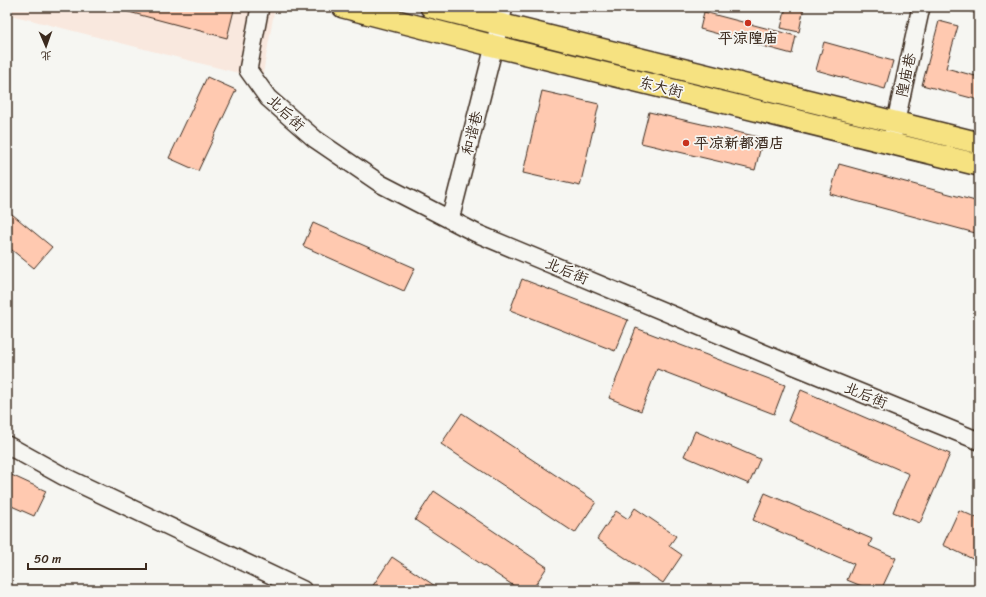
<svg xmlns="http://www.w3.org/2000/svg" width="986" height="597" viewBox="0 0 986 597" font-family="Sriracha,'LXGW WenKai TC',sans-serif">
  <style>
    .built { fill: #f9e8de }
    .building { fill: #ffc9b0; stroke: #3b2a1e }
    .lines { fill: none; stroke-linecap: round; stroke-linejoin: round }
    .minor-casing { stroke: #3b2a1e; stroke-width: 20 }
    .major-casing { stroke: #3b2a1e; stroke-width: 24 }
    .minor { stroke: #f6f6f2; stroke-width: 17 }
    .major { stroke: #f6e281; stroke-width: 21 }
    .poi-dot { fill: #c8321e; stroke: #f6f6f2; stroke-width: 1.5 }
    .labels { text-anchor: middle; stroke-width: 3.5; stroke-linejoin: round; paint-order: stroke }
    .poi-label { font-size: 15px; font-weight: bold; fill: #3b2a1e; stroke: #f6f6f2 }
    .street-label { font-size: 15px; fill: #3b2a1e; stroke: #f6f6f2 }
  </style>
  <rect width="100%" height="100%" fill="#f6f6f2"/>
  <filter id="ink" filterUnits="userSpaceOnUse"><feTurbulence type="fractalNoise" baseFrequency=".025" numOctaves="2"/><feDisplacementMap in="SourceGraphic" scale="8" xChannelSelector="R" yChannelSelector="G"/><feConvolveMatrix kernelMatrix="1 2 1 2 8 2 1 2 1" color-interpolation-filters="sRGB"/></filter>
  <g filter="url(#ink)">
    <!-- built -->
    <path class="built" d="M 7,7 L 275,7 L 262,79 L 7,14 Z"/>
    <!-- building -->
    <path class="building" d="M 110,7 L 222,7 L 234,10 L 227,38 Z
      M 786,7 L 804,7 L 799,32 L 781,28 Z
      M 952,7 L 979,7 L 979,14 Z
      M 704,12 L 796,36 L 792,54 L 700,29 Z
      M 939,21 L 958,26 L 946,68 L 979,77 L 979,100 L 922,85 Z
      M 824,42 L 893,61 L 885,89 L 816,70 Z
      M 207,77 L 236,90 L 198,171 L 169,158 Z
      M 542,91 L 599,104 L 580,186 L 523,173 Z
      M 649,112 L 763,138 L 755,170 L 641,143 Z
      M 839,164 L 979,202 L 979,234 L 830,194 Z
      M 7,210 L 52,247 L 34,268 L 7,246 Z
      M 313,223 L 415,268 L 404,291 L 303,246 Z
      M 522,279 L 628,320 L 615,351 L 510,310 Z
      M 636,328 L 785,385 L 774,414 L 657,369 L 641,411 L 609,398 Z
      M 801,390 L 950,454 L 920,523 L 893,512 L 909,474 L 788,421 Z
      M 462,413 L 596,502 L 575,533 L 441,444 Z
      M 695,431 L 760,459 L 749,484 L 684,456 Z
      M 7,473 L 46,491 L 34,516 L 7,504 Z
      M 434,491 L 547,567 L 532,590 L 520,590 L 415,520 Z
      M 765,493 L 872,539 L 869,546 L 896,558 L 881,590 L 871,590 L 847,580 L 854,564 L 753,520 Z
      M 635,508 L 676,536 L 669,546 L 682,555 L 663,583 L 597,539 L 616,511 L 628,519 Z
      M 959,510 L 979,519 L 979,562 L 943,545 Z
      M 392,557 L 441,590 L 376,590 L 372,587 Z"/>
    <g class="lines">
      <defs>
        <path id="minor" d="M 260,7 L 248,70 L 268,98 L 315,139 L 381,184 L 476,233 L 768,355 L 979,441
          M 893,134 L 921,7
          M 450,220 L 504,7
          M 7,445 L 63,476 L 303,590"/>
        <path id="major" d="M 343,7 L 494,46 L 979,165
          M 431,7 L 979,143"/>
      </defs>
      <!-- minor casing -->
      <use href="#minor" class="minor-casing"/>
      <!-- major casing -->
      <use href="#major" class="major-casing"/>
      <!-- minor -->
      <use href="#minor" class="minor"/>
      <!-- major -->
      <use href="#major" class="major"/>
    </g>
  </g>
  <!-- markers -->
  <g class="poi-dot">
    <circle cx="748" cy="23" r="4"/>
    <circle cx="686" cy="143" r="4"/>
  </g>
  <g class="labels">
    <!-- poi labels -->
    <g class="poi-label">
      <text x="748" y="43">平涼隍庙</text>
      <text x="694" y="148" text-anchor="start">平凉新都酒店</text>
    </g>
    <!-- street labels -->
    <g class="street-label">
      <text transform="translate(906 75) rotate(-78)" y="5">隍庙巷</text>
      <text transform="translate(661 87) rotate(14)" y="5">东大街</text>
      <text transform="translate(286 113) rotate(43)" y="5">北后街</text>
      <text transform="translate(472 133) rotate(-76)" y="5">和谐巷</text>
      <text transform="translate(567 271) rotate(23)" y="5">北后街</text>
      <text transform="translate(866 395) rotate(22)" y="5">北后街</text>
    </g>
  </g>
  <!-- margin -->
  <rect width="986" height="597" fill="none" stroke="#f6f6f2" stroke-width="24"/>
  <rect x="12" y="12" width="962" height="573" fill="none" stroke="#3b2a1e" stroke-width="1.5" filter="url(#ink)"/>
  <!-- north arrow -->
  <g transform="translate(46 46) rotate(178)" stroke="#f6f6f2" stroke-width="3" paint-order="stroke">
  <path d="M0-3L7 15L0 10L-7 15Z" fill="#3b2a1e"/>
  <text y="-6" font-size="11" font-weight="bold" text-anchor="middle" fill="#3b2a1e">北</text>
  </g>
  <!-- scale -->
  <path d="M28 563v6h118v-6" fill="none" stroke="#3b2a1e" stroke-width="2"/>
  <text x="34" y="563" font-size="12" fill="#3b2a1e" stroke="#f6f6f2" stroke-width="3" paint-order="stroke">50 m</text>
</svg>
